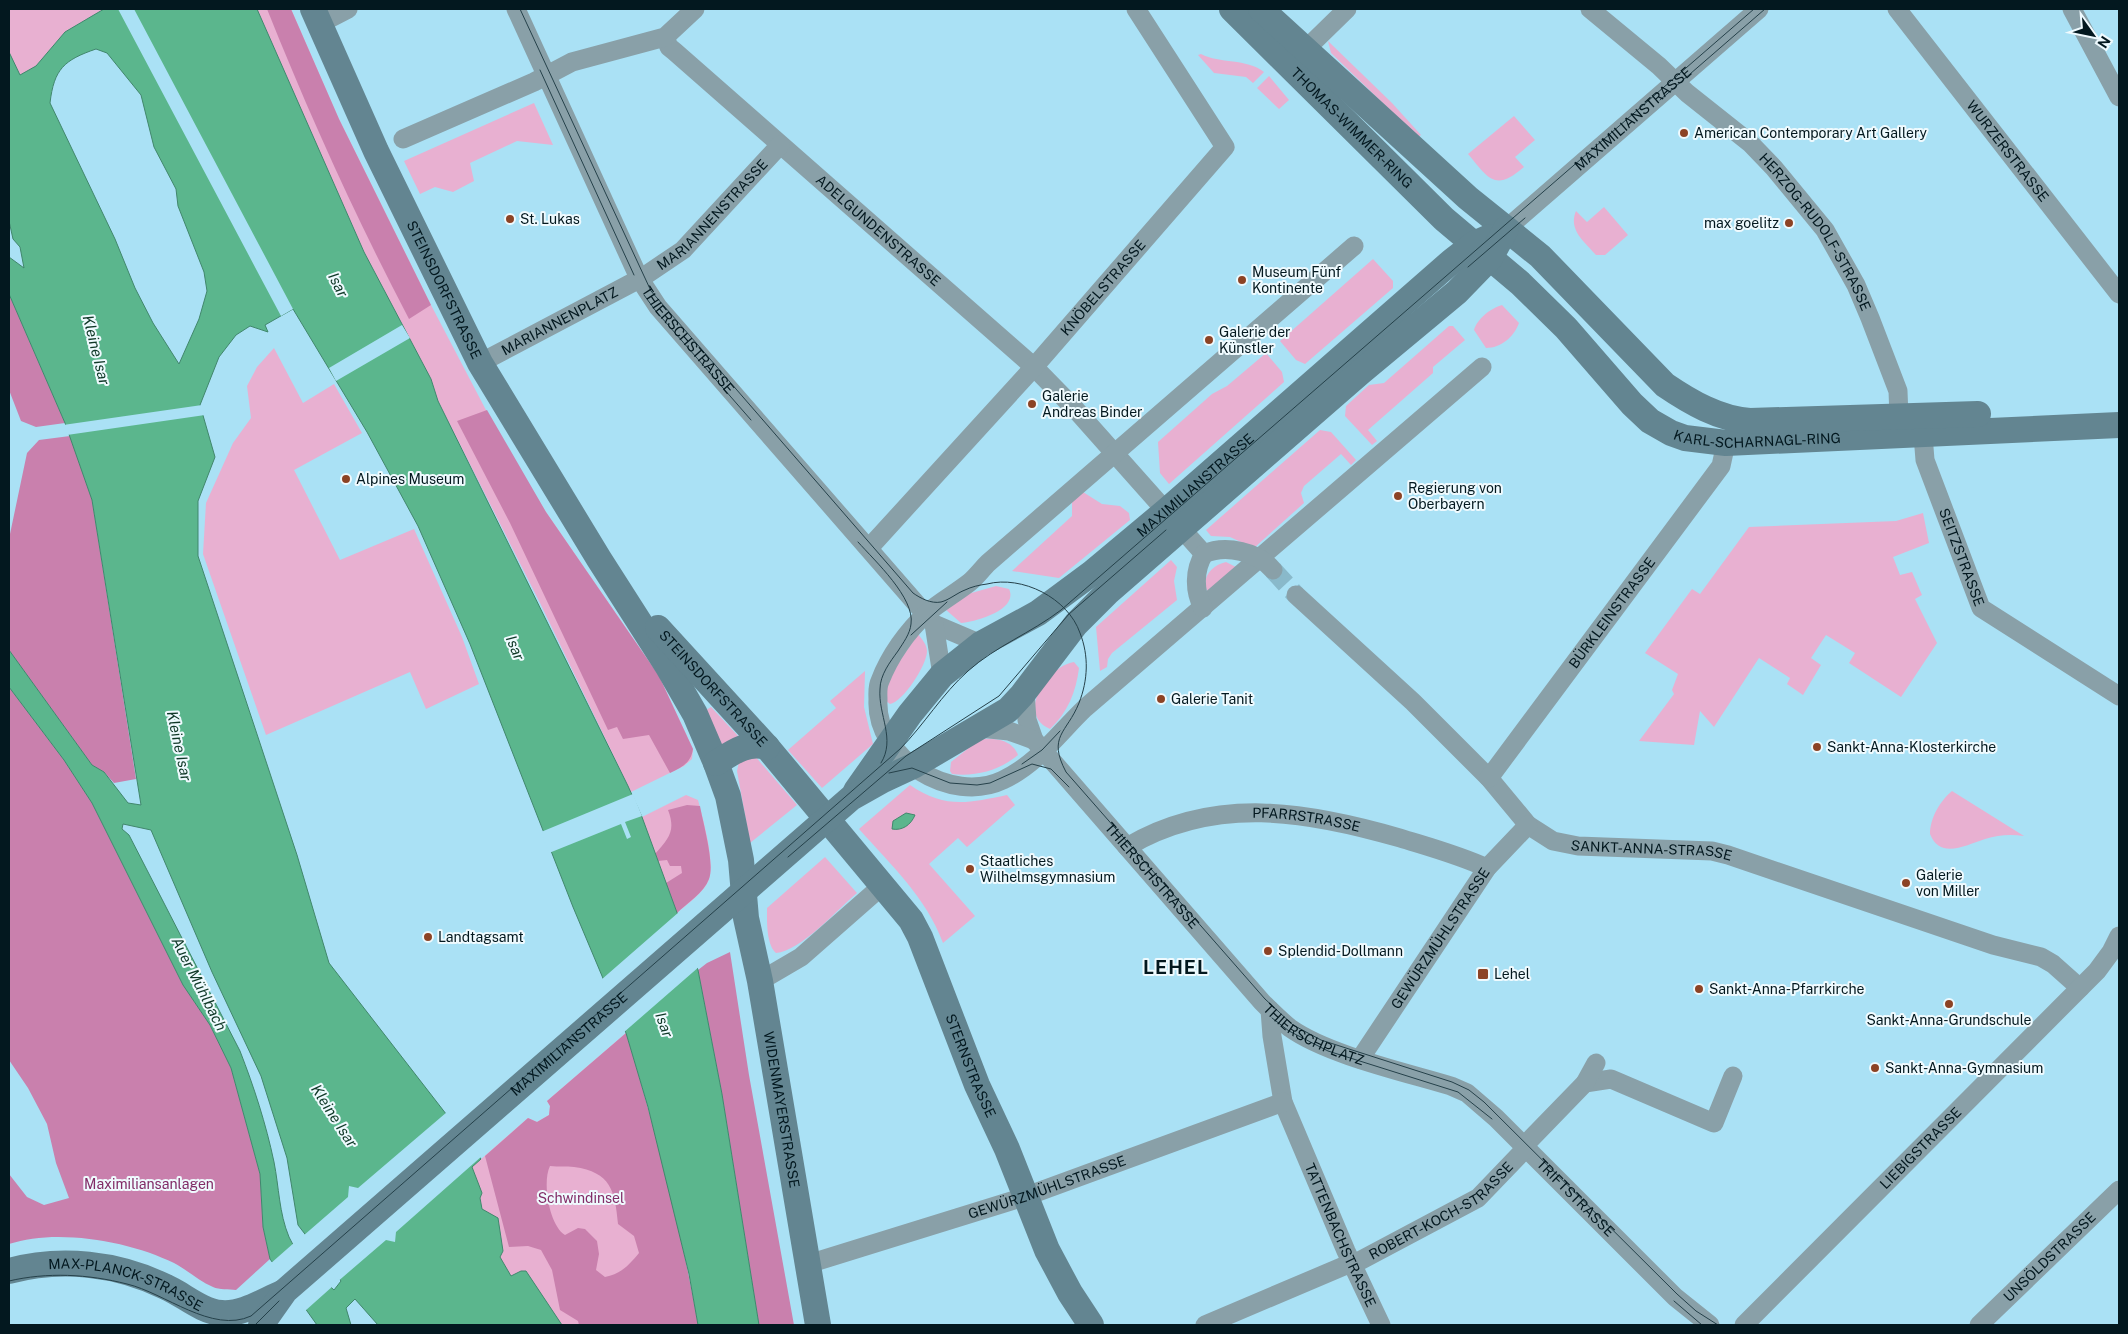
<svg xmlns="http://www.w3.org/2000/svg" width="2128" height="1334" viewBox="0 0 2128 1334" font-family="'Public Sans',sans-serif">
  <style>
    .green { fill: #e8b0d1 }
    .forest { fill: #c980ad; fill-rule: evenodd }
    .water { fill: #5bb68d; stroke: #41876c; fill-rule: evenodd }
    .pier { fill: #aae1f5 }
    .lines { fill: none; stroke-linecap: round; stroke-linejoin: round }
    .street-tunnel { stroke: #89b9ca; stroke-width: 19; stroke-dasharray: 19 9; stroke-linecap: butt }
    .street { stroke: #89a0a8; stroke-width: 19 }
    .secondary { stroke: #638591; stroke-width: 26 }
    .tram { stroke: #25414a; stroke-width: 1 }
    .poi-dot { fill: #8c4325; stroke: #effafe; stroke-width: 2 }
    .labels { text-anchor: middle; stroke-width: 4; stroke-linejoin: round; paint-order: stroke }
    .street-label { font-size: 14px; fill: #03181f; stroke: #effafe }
    .poi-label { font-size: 14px; fill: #03181f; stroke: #effafe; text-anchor: start }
    .park-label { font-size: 14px; fill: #822c67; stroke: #effafe }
    .water-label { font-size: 15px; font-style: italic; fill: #0f3827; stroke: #effafe }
    .district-label { font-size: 19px; font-weight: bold; letter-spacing: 1px; fill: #03181f; stroke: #effafe }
  </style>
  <rect width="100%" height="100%" fill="#aae1f5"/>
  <!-- green -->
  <path class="green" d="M 9,9 L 104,9 L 65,32 L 36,66 L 20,75 L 9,52 Z
    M 257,9 L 291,9 L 339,119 L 431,305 L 498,433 L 546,512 L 659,676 L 693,749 L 692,759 L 684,766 L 631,792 L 540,603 L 438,401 L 431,379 L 364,252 Z
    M 1328,41 L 1392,103 L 1421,135 L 1418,137 L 1331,53 Z
    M 1201,54 C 1220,64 1246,58 1264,72 L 1253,83 L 1246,77 L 1214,73 L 1198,55 Z
    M 1269,76 L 1289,100 L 1279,109 L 1257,88 Z
    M 534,103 L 553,145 L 517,141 L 470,163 L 474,181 L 453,192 L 435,187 L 420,194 L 404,161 Z
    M 1514,116 L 1535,140 L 1515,157 L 1524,167 C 1495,192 1489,179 1468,154 Z
    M 1604,207 L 1628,235 L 1605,255 L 1596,255 C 1584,241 1568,230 1576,211 L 1587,222 Z
    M 1373,259 L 1393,281 L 1393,288 L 1305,364 L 1296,360 L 1280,341 Z
    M 1502,305 L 1519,323 C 1514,337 1501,348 1486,348 L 1474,330 C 1477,319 1491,308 1502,305 Z
    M 1449,326 L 1453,326 L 1465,340 L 1433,367 L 1433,373 L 1368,430 L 1377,441 L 1372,445 L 1345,416 L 1346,406 L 1369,385 L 1384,383 Z
    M 274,348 L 303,403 L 334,384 L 362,433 L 294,470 L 340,560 L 414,529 L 462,637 L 479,684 L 426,709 L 410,672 L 266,735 L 203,554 L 206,503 L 233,443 L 251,418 L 247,386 L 257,367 Z
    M 1266,353 L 1282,372 L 1284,382 L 1169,484 L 1160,473 L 1158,442 L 1212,394 L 1227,386 Z
    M 1320,430 L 1331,432 L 1356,460 L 1351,465 L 1341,454 L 1304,486 L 1301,493 L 1304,503 L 1254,548 L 1230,537 L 1211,536 L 1206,530 Z
    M 1083,492 L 1102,504 L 1120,506 L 1129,513 L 1130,520 L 1059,578 L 1012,571 L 1072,516 L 1072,500 Z
    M 1923,513 L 1929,543 L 1893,557 L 1900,575 L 1912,572 L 1922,595 L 1915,599 L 1937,643 L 1901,697 L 1849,663 L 1855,653 L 1826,635 L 1811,658 L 1821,665 L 1803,695 L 1787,684 L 1790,678 L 1759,658 L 1714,727 L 1700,711 L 1694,745 L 1639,741 L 1674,694 L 1672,690 L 1678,674 L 1645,653 L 1692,589 L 1700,594 L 1749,527 L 1896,521 Z
    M 1171,560 L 1177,567 L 1174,581 L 1177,600 L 1112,653 L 1108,659 L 1107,667 L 1100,671 L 1096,627 Z
    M 1226,562 L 1236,567 L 1208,592 C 1200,578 1212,565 1226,562 Z
    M 996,586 L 1009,589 C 1019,610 975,622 961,623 L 945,609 L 968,594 Z
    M 918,634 C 922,639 927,645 927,651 C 927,665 903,702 890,704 L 886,701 L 887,679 Z
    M 1074,662 L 1079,668 C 1076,692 1068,712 1050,729 C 1015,714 1048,666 1074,662 Z
    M 865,671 L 864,707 L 873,744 L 822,788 L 788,750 L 836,708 L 830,701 Z
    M 711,707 L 739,737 L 720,749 L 706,710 Z
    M 984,739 C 997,738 1013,741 1018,755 C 1000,770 976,777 952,774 L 950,771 L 951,762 L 975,743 Z
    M 754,755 L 797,805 L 750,843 L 737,771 L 739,762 Z
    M 910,785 C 945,809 968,803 1007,795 L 1015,805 L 967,847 L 958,838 L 929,864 L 975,916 L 943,943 C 926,897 891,865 859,829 Z
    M 1952,791 L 2024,836 C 2010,834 1998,835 1985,839 C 1966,845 1940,860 1930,834 C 1930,818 1940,801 1952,791 Z
    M 686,795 L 698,800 C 703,819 715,861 709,879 C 705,892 687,904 677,913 L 642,817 Z
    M 825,857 L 857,893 C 838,909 801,951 776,953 C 766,944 767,920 767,908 Z
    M 626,1033 L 698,1325 L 562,1325 L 526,1271 L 521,1271 L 511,1276 L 499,1257 L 503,1251 L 498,1218 L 482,1210 L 472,1167 L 528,1118 L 537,1122 L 549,1115 L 550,1106 L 547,1101 Z"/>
  <!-- forest -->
  <path class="forest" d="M 267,9 L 291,9 L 339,119 L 431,305 L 409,319 C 356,218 309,114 267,9 Z
    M 9,294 L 65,423 L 36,427 L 21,421 L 9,390 Z
    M 487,410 L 546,512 L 659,676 L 693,749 C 691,763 682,767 670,773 L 649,735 L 623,739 L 617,727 L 608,730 L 510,523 L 457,421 Z
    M 70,436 L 92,500 L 136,779 L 114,783 L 104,772 L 92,765 L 9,650 L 10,534 L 27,453 L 39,440 Z
    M 9,687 L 64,760 L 92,803 L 183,985 L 210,1025 L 231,1068 L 260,1174 L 263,1227 L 270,1259 L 236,1290 C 229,1289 219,1290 213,1287 C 199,1281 187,1270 174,1263 C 130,1241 56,1228 9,1244 L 9,1174 L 27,1197 L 44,1205 L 69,1198 L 56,1163 L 47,1124 L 28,1088 L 9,1060 Z
    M 687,805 L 700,806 C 703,823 715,864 709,879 C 704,893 687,903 677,913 L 666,883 L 682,873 L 681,866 L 670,866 L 667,860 L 658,861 L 655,854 C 669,838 676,831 668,810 Z
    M 730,952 L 749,1075 L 794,1325 L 759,1325 L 722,1094 L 698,970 L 707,963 Z
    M 626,1033 C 655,1128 681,1227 698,1325 L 579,1325 L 578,1321 L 560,1310 L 552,1270 L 541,1250 L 528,1246 L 509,1247 L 485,1156 L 528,1118 L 537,1122 L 549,1115 L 550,1106 L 547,1101 ZM 550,1166 C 559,1167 566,1166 574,1167 C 611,1172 615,1191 618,1224 L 634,1236 L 639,1253 C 629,1265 621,1274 605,1277 L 596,1270 L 599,1254 L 597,1241 L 585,1229 L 578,1228 L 565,1235 C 549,1225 542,1182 550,1166 Z"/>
  <!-- water -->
  <path class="water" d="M 104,9 L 257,9 L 364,252 L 431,379 L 438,401 L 628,786 L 642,817 L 698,970 L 722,1094 L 759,1325 L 698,1325 L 689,1274 L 648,1107 L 626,1033 L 573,907 L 470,644 L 418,526 L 367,432 L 293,309 L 265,325 L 268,332 L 250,326 L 236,335 L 219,357 L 200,405 L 215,457 L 198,501 L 198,556 L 297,855 L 329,963 L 481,1159 L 472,1167 L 482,1193 L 480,1198 L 482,1209 L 498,1218 L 503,1251 L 500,1257 L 511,1276 L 521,1271 L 526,1271 L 562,1325 L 378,1325 L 355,1299 L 346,1308 L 351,1325 L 317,1325 L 270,1259 L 263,1227 L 260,1174 L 231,1068 L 210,1025 L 183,985 L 92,803 L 64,760 L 9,687 L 9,650 L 92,765 L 104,772 L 128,803 L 141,805 L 92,500 L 65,423 L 9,294 L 9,257 L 24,268 L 20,247 L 13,239 L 9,221 L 9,52 L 20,75 L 36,66 L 65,32 ZM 96,49 L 107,53 L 141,95 L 154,147 L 176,189 L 178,206 L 204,272 L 207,291 L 199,319 L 179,364 L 153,323 L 135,288 L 115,239 L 50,103 C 54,69 64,60 96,49 ZM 123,824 L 151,830 L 212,972 L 261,1076 L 287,1158 L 298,1225 L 341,1281 L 334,1290 C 318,1275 298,1257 289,1237 C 279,1213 279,1187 274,1162 C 266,1124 254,1087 240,1051 L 129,835 L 122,829 Z
    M 906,813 L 915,815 C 911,825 902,831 892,829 L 893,821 Z"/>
  <!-- pier -->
  <path class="pier" d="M 118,9 L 134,9 L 293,309 L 281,316 Z
    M 402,325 L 410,338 L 336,381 L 329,368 Z
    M 202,405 L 205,415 L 67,435 L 63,425 Z
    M 633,794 L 642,816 L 625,822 L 631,837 L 627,839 L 621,824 L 549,853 L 541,832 Z
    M 679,912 L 700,966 L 623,1033 L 601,980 Z
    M 447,1112 L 482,1156 L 396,1232 L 395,1242 L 386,1240 L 336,1283 L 338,1281 L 303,1236 L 348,1197 L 349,1186 L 358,1188 Z
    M 295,1242 L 299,1249 L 333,1286 L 305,1311 L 270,1264 Z"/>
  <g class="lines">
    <!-- street-tunnel -->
    <path class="street-tunnel" d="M 1273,570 L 1296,595"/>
    <!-- street -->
    <g class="street">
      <path id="s1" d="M 516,9 L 639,278 L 658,307 L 934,624 L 981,644"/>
      <path id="s2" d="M 1590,9 L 1659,66 L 1687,93 L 1750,143 L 1774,168 L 1825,230 L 1856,285 L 1870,318 L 1898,391 L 1899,417"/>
      <path id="s3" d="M 1897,9 L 2119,294"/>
      <path d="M 2072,9 L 2119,97"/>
      <path d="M 319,24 L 348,9"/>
      <path id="s4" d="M 665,37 L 669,47 L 674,51 L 1034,367 L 1076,410 L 1204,554"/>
      <path d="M 1305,50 L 1347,9"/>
      <path d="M 403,139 L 534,82 L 572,62 L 665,37 L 695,9"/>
      <path id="s5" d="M 1506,229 L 1759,9"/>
      <path d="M 1354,246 L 988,563 C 982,569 976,577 970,582 C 956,593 940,602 927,613 C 907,631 889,657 880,681 C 877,687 878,694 878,700 C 875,758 951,805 1003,780 C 1037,764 1058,734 1085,708 L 1482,367"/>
      <path id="s6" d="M 480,363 L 643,277 L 683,250 L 780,145"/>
      <path id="s7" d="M 1923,435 L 1925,460 L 1981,608 L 2119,696"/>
      <path id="s8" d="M 869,548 L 1034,367 L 1225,147 L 1136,9"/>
      <path id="s9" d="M 1296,595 L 1413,702 L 1489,778 L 1528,825 L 1553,841 L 1578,846 L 1712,851 L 1728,855 L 1993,945 L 2041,957 L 2053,964 L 2080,988"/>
      <path d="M 1203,608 C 1194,591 1194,570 1204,554 C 1226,544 1258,552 1273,570"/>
      <path d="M 934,624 L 942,675"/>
      <path id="s10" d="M 1025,692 L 1027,720 L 1034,740 L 1262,1002 C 1271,1011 1280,1020 1290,1028 C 1328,1055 1405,1072 1451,1086 L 1467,1093 L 1496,1118 L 1675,1297 L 1710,1325"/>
      <path d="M 980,728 L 1009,731 L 1034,740"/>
      <path id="s11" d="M 1489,778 L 1721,466 L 1726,443"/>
      <path id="s12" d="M 1127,847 C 1214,795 1307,811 1400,838 C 1429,847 1459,855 1487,868"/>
      <path d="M 760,981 L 801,957 L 883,885"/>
      <path id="s13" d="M 1270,1010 L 1272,1036 L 1283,1102 L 1346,1251 L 1381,1325"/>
      <path id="s14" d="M 1360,1059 L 1487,868 L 1528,825"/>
      <path d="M 1585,1083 L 1611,1079 L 1714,1123 L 1733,1076"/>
      <path d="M 1523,1147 L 1585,1083 L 1596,1063"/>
      <path id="s15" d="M 808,1264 L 1024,1197 L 1283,1102"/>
      <path id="s16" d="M 1352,1265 L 1478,1198 L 1525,1149"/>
      <path d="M 1205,1325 L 1351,1263"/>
      <path id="s17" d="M 1744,1325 L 2097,971 L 2111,952 L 2119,936"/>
      <path id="s18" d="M 1979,1325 L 2119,1190"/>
    </g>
    <!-- secondary -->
    <g class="secondary">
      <path id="s19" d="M 313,9 L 376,151 L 480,363 L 599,559 L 668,667 L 695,714 L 716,763 L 728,796 L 741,860 L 746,918 L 760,981 L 818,1325"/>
      <path id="s20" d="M 1232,9 L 1444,219 L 1520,283 L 1566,328 L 1632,404 L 1650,421 L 1671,433 L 1685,438 L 1726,443 L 2119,425"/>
      <path d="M 1261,9 L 1468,198 L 1540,256 L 1665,385 C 1690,402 1719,419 1750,421 L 1978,414"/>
      <path id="s21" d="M 658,628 L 767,747 L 911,920 L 920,937 L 977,1085 L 1007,1149 L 1047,1250 L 1070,1293 L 1091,1325"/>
      <path d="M 716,763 C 732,753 747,741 767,747"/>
      <path id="s22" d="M 856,791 L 910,714 L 942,675 L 981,644 L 1038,613 L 1092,573 L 1165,512 L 1452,261 L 1474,244 L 1490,237"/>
      <path id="s23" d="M 9,1271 C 61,1257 117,1263 166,1287 C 184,1295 201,1311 221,1313 C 242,1315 263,1301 282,1293"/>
      <path id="s24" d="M 261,1325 L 285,1291 L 851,798 L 883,780 L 913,766 L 1008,710 L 1022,695 L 1076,624 L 1107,593 L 1362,371 L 1457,292 L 1490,258 L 1506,229"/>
    </g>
    <!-- tram -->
    <path class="tram" d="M 520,9 L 651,291 L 913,593 C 920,598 931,604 941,602 C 949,600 957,593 965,590 C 971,587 979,585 987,584 C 1022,575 1068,598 1080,633 C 1089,656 1088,680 1079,703 C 1067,733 1047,736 1066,772 L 1265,999 L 1293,1025 L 1321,1040 L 1452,1082 L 1469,1090 L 1484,1102 L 1677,1294 L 1696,1311 L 1718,1325
      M 540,70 L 634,275
      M 1660,100 L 1765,9
      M 1468,267 L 1525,218
      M 644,295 L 655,310 L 751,420
      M 858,542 C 875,561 915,598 911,624 C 910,634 903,643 898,651 C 890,662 880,675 880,689 C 878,715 896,739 881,763
      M 911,635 L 947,602
      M 1022,764 L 1042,750 L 1060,731
      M 889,773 L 912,768 L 950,783 L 977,785 L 990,783 L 1032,764 L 1051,769 L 1069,787
      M 788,857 L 906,756 L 999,696 L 1069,614 L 1166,530
      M 1272,1018 L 1289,1031 L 1328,1051 L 1458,1092 L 1492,1119
      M 9,1281 C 47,1272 88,1274 127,1284 C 165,1293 212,1334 251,1316 L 900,749 C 924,725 942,694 968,671 C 996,646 1031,633 1061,610 L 1754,9
      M 1674,1301 L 1702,1325
      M 255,1325 L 279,1301"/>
  </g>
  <!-- markers -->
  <g class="poi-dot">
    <circle cx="1684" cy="133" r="5"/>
    <circle cx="510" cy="219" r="5"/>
    <circle cx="1789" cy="223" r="5"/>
    <circle cx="1242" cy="280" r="5"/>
    <circle cx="1209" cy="340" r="5"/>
    <circle cx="1032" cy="404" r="5"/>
    <circle cx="346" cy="479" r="5"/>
    <circle cx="1398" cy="496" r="5"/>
    <circle cx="1161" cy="699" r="5"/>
    <circle cx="1817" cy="747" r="5"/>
    <circle cx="970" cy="869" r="5"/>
    <circle cx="1906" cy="883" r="5"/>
    <circle cx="428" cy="937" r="5"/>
    <circle cx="1268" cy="951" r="5"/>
    <rect x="1477" y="968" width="12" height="12" rx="2.5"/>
    <circle cx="1699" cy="989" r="5"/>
    <circle cx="1949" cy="1004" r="5"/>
    <circle cx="1875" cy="1068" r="5"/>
  </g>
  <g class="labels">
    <!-- street labels -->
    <g class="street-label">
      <text dy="5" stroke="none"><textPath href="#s5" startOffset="168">MAXIMILIANSTRASSE</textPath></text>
      <text dy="5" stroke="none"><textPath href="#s20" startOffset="169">THOMAS-WIMMER-RING</textPath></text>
      <text dy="5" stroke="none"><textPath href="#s3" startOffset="180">WURZERSTRASSE</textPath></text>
      <text dy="5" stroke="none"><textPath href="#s6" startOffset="278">MARIANNENSTRASSE</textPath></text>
      <text dy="5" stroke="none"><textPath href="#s4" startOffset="289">ADELGUNDENSTRASSE</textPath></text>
      <text dy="5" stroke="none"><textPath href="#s2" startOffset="320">HERZOG-RUDOLF-STRASSE</textPath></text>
      <text dy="5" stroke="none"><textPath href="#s8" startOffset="350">KNÖBELSTRASSE</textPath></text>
      <text dy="5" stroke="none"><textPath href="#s19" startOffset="310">STEINSDORFSTRASSE</textPath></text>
      <text dy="5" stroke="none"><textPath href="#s6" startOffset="90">MARIANNENPLATZ</textPath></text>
      <text dy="5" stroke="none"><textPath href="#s1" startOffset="375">THIERSCHSTRASSE</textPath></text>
      <text dy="5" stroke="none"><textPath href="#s20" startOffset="699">KARL-SCHARNAGL-RING</textPath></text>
      <text dy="5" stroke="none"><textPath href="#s22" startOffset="462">MAXIMILIANSTRASSE</textPath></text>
      <text dy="5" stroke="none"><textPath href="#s7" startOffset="129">SEITZSTRASSE</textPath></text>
      <text dy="5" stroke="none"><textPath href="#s11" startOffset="206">BÜRKLEINSTRASSE</textPath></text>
      <text dy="5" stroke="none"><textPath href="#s21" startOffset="82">STEINSDORFSTRASSE</textPath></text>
      <text dy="5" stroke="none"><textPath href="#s12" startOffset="186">PFARRSTRASSE</textPath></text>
      <text dy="5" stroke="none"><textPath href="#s9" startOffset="456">SANKT-ANNA-STRASSE</textPath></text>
      <text dy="5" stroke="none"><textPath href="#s10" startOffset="229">THIERSCHSTRASSE</textPath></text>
      <text dy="5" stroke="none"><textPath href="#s14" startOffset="145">GEWÜRZMÜHLSTRASSE</textPath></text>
      <text dy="5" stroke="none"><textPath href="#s10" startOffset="459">THIERSCHPLATZ</textPath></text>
      <text dy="5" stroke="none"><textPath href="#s24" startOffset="418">MAXIMILIANSTRASSE</textPath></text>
      <text dy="5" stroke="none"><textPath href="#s21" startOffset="544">STERNSTRASSE</textPath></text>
      <text dy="5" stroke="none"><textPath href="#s19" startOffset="1210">WIDENMAYERSTRASSE</textPath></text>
      <text dy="5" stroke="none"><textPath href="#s17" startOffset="250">LIEBIGSTRASSE</textPath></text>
      <text dy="5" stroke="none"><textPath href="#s15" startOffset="251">GEWÜRZMÜHLSTRASSE</textPath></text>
      <text dy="5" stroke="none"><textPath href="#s10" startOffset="775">TRIFTSTRASSE</textPath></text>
      <text dy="5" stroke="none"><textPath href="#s16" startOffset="105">ROBERT-KOCH-STRASSE</textPath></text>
      <text dy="5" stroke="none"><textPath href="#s13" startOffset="238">TATTENBACHSTRASSE</textPath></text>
      <text dy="5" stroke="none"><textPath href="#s18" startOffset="98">UNSÖLDSTRASSE</textPath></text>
      <text dy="5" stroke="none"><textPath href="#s23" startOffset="121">MAX-PLANCK-STRASSE</textPath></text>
    </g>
    <!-- poi labels -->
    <g class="poi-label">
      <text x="1694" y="138">American Contemporary Art Gallery</text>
      <text x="520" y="224">St. Lukas</text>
      <text x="1779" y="228" text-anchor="end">max goelitz</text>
      <text x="1252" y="277">Museum Fünf<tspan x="1252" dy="16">Kontinente</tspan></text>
      <text x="1219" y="337">Galerie der<tspan x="1219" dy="16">Künstler</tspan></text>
      <text x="1042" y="401">Galerie<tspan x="1042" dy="16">Andreas Binder</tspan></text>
      <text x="356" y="484">Alpines Museum</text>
      <text x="1408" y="493">Regierung von<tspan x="1408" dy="16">Oberbayern</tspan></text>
      <text x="1171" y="704">Galerie Tanit</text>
      <text x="1827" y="752">Sankt-Anna-Klosterkirche</text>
      <text x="980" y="866">Staatliches<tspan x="980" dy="16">Wilhelmsgymnasium</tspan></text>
      <text x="1916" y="880">Galerie<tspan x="1916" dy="16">von Miller</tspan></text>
      <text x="438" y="942">Landtagsamt</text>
      <text x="1278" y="956">Splendid-Dollmann</text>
      <text x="1494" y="979">Lehel</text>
      <text x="1709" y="994">Sankt-Anna-Pfarrkirche</text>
      <text x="1949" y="1025" text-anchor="middle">Sankt-Anna-Grundschule</text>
      <text x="1885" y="1073">Sankt-Anna-Gymnasium</text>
    </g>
    <!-- park labels -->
    <g class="park-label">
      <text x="149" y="1189">Maximiliansanlagen</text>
      <text x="581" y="1203">Schwindinsel</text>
    </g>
    <!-- water labels -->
    <g class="water-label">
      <text transform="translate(338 285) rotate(63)" y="5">Isar</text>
      <text transform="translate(96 350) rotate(76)" y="5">Kleine Isar</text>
      <text transform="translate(515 648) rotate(67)" y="5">Isar</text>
      <text transform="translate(179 746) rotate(78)" y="5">Kleine Isar</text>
      <text transform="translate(199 984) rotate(63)" y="5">Auer Mühlbach</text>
      <text transform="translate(664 1025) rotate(70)" y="5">Isar</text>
      <text transform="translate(334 1116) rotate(57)" y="5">Kleine Isar</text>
    </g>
    <!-- district labels -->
    <g class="district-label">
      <text x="1176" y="974">LEHEL</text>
    </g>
  </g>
  <!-- border -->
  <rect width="2128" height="1334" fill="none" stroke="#03181f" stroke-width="20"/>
  <!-- north arrow -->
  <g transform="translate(2093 35) rotate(123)" stroke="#effafe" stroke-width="4" paint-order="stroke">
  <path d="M0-4L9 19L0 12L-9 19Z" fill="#03181f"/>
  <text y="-8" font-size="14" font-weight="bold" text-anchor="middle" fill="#03181f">N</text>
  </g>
</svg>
